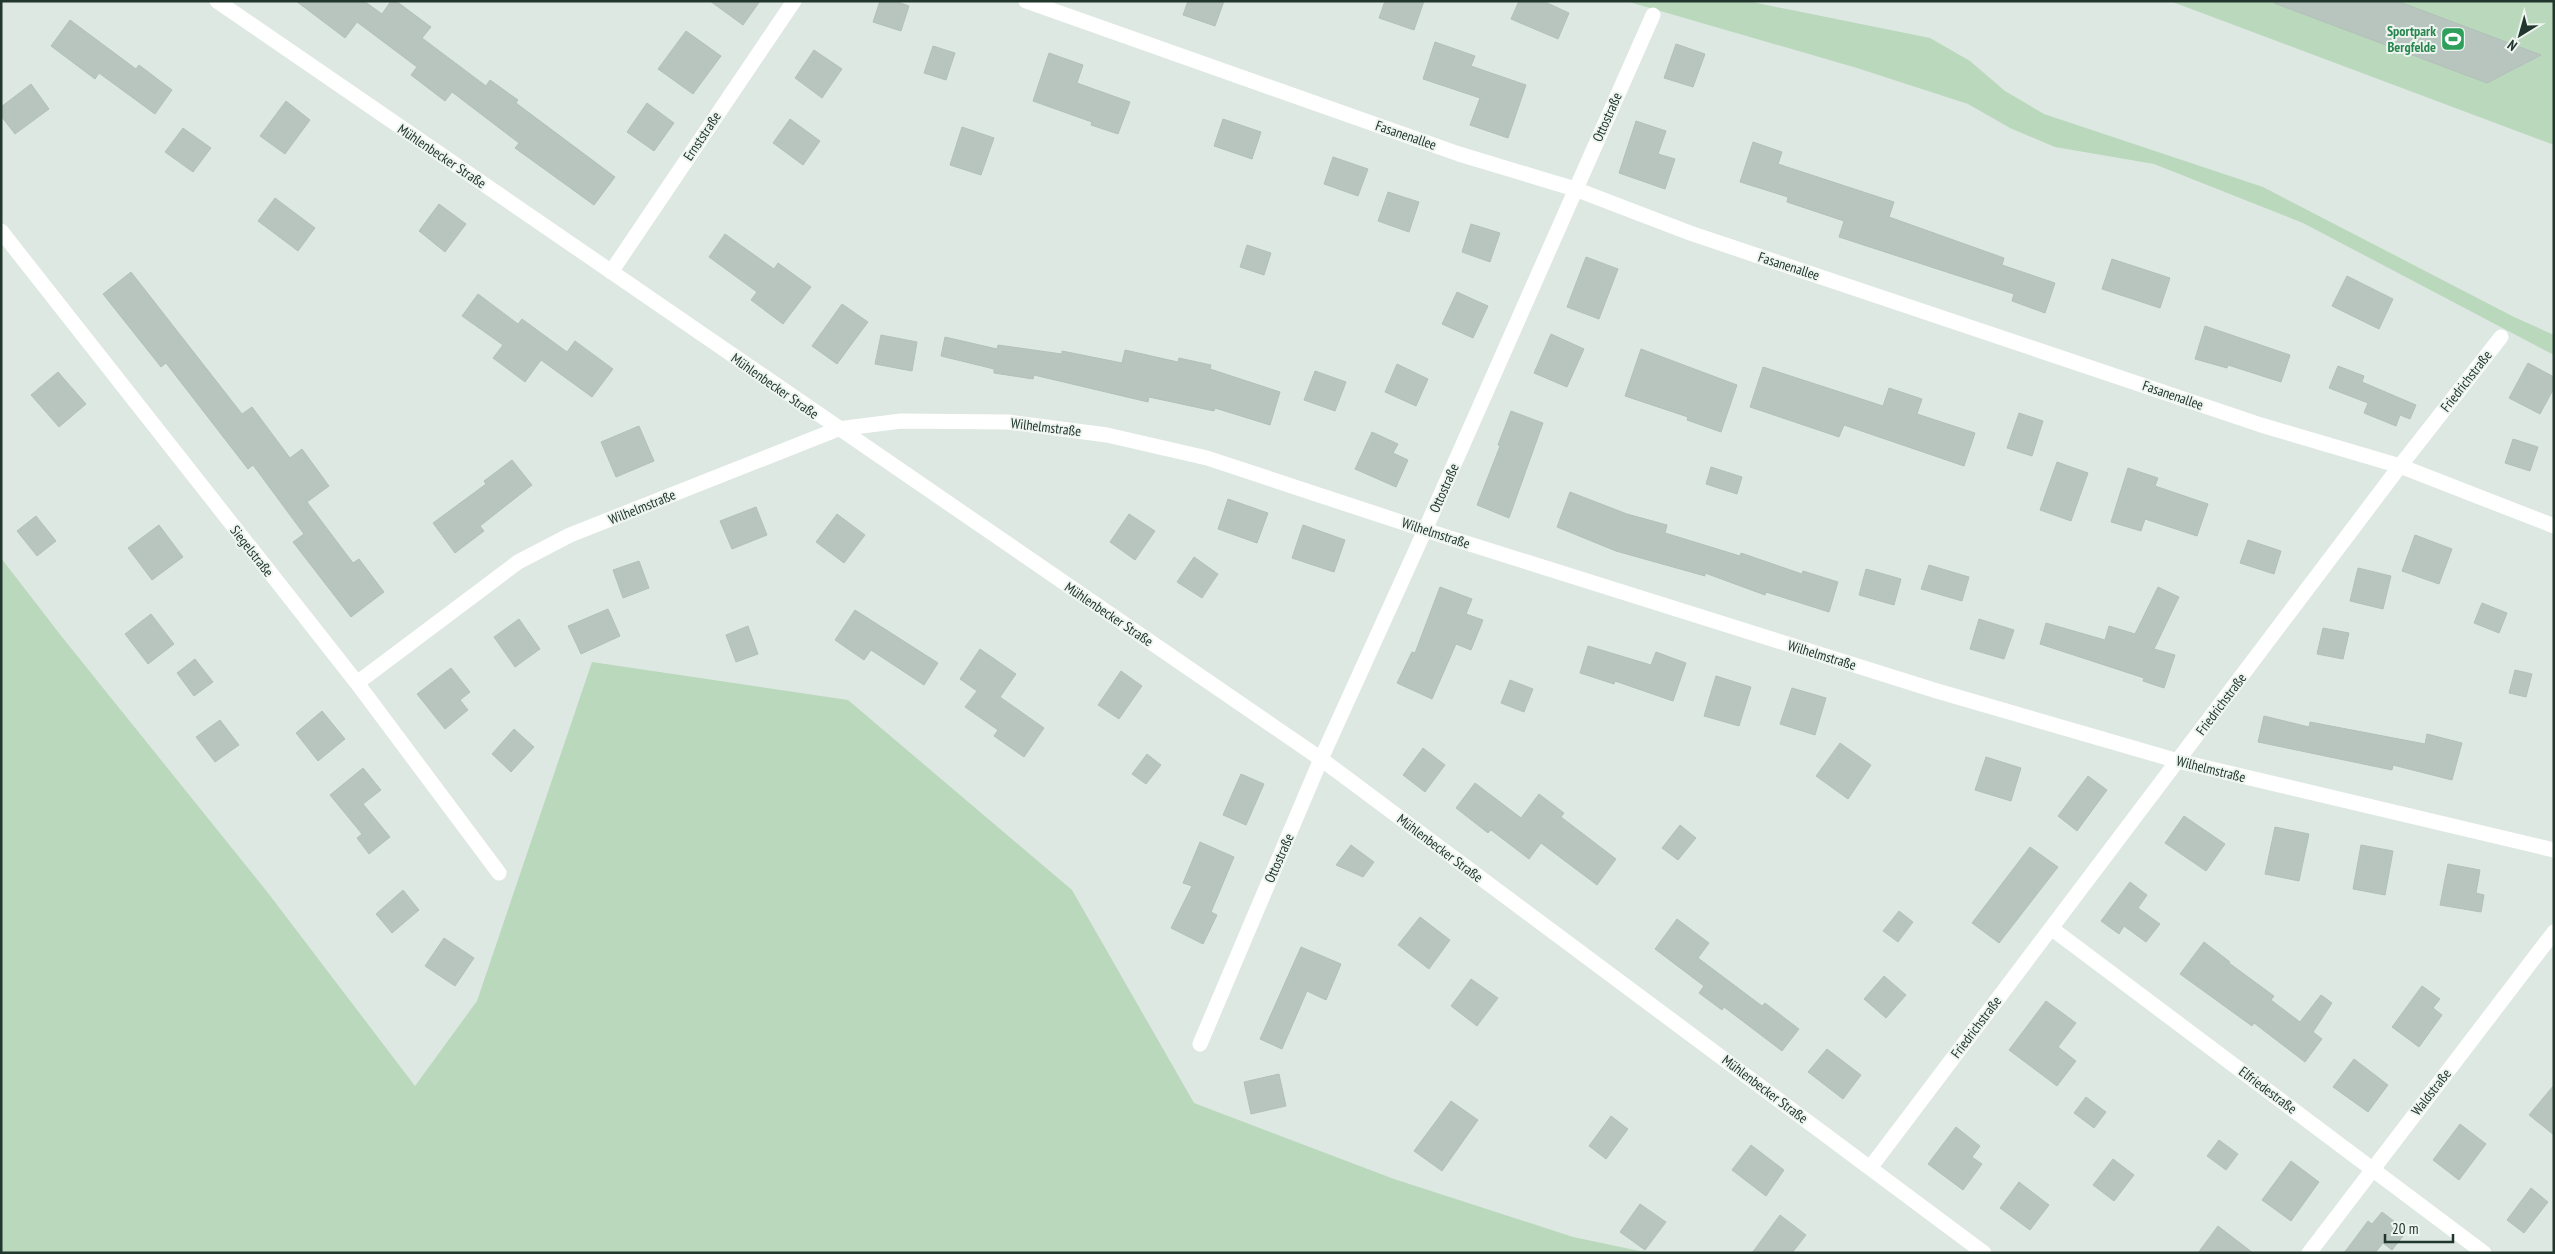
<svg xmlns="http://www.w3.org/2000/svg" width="2555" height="1254" viewBox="0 0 2555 1254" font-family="'PT Sans Narrow',sans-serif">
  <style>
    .green { fill: #b9d8bc }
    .building { fill: #b7c5be; stroke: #b2c1b8 }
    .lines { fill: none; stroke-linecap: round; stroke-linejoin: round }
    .minor { stroke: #fff; stroke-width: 15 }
    .labels { text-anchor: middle; stroke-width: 4; stroke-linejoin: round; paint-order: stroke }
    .leisure-label { font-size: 14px; font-weight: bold; fill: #27864d; stroke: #eef5f1; text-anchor: end }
    .street-label { font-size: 14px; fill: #21362d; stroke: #eef5f1 }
  </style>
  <rect width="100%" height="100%" fill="#dee8e2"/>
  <!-- green -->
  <path class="green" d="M 1626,1 L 1747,1 L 1930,38 L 1970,61 L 2005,91 L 2044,114 L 2263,187 L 2514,317 L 2554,335 L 2554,355 L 2303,223 L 2154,164 L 2055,147 L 2010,128 L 1968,104 L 1857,68 Z
    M 2170,1 L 2554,1 L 2554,145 Z
    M 1,558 L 62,637 L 268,893 L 415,1086 L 477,1001 L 592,662 L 848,700 L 1072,890 L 1194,1103 L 1394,1179 L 1573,1237 L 1649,1253 L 1,1253 Z"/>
  <!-- building -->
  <path class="building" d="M 296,1 L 364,1 L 382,14 L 391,1 L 396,1 L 431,27 L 422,38 L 486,86 L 490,80 L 518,100 L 516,103 L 615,177 L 594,205 L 515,148 L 519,143 L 452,92 L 445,101 L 411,75 L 417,67 L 357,22 L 345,38 Z
    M 710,1 L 760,1 L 743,25 Z
    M 880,1 L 895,1 L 909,6 L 901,31 L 873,22 Z
    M 1188,1 L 1224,1 L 1215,26 L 1183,15 Z
    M 1385,1 L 1424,1 L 1414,30 L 1379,18 Z
    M 1519,1 L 1543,1 L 1569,13 L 1558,39 L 1511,19 Z
    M 2275,1 L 2397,1 L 2541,55 L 2487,83 L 2274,3 Z
    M 70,20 L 136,69 L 139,65 L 172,90 L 155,114 L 99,73 L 95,79 L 51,46 Z
    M 686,31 L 721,56 L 693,94 L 658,69 Z
    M 1435,42 L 1475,56 L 1471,66 L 1526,85 L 1508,138 L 1470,125 L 1480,98 L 1423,79 Z
    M 1676,44 L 1705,54 L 1693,87 L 1664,78 Z
    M 933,46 L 955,53 L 946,80 L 924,73 Z
    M 814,50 L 842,69 L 822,98 L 795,78 Z
    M 1049,53 L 1083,65 L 1077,83 L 1130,102 L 1118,134 L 1091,125 L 1092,122 L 1033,101 Z
    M 31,84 L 49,109 L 15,134 L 1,116 L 1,107 Z
    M 286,101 L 310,120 L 285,154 L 260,136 Z
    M 647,103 L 674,123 L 654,151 L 627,132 Z
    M 790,119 L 820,141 L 803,165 L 773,143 Z
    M 1223,119 L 1261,132 L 1252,159 L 1214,146 Z
    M 1636,121 L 1666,131 L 1658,154 L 1675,159 L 1665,189 L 1619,173 Z
    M 962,127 L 994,138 L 981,175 L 950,165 Z
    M 183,128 L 211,148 L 193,172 L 165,152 Z
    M 1753,142 L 1782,152 L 1778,164 L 1894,202 L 1889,217 L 2004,258 L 2002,265 L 2055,283 L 2045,313 L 2012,301 L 2014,294 L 1839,237 L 1844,221 L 1787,202 L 1788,197 L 1740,182 Z
    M 1333,157 L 1368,169 L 1358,196 L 1324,184 Z
    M 1388,192 L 1419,202 L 1409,232 L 1378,221 Z
    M 275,198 L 315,228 L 298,251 L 258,221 Z
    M 439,204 L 466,224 L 445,252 L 419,231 Z
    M 1471,224 L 1500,233 L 1490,262 L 1462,252 Z
    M 725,234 L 774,269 L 778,263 L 811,287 L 783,324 L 751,300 L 757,292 L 709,257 Z
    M 1247,245 L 1271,253 L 1264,275 L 1240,267 Z
    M 1586,257 L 1618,269 L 1599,319 L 1567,307 Z
    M 2112,259 L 2170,278 L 2160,308 L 2102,289 Z
    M 131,272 L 242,414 L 252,407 L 290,458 L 302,449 L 329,486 L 307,502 L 353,563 L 359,559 L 384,592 L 351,617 L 293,542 L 304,534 L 253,465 L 248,469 L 166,363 L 161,367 L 103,294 Z
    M 2347,276 L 2393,299 L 2379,329 L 2332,306 Z
    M 1457,292 L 1488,306 L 1473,338 L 1442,324 Z
    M 478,294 L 518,324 L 522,319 L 567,352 L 575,341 L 613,369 L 592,397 L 541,360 L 525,382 L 493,358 L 503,345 L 462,316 Z
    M 842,304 L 868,322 L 837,364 L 812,346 Z
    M 2205,326 L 2290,355 L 2281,382 L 2228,365 L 2227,368 L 2195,359 Z
    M 1551,334 L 1584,349 L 1567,387 L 1534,373 Z
    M 881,335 L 917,342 L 912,371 L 875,364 Z
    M 945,337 L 997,349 L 998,345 L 1062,354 L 1062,351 L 1122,363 L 1125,350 L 1178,362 L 1179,358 L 1211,365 L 1210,369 L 1280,392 L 1270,425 L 1215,408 L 1214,411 L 1149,397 L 1148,402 L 1034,375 L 1033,379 L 994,373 L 994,369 L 941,356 Z
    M 1641,349 L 1737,385 L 1721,432 L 1687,420 L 1688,417 L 1625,396 Z
    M 2528,363 L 2554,377 L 2554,388 L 2540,414 L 2509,398 Z
    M 1397,364 L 1428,379 L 1416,406 L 1385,392 Z
    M 2338,366 L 2364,376 L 2362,382 L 2416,405 L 2410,419 L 2400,415 L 2396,426 L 2364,413 L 2368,403 L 2329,388 Z
    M 1763,367 L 1883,406 L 1889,388 L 1922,399 L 1917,414 L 1975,433 L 1964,466 L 1844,425 L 1839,437 L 1750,407 Z
    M 1315,371 L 1346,382 L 1335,411 L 1304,400 Z
    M 58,372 L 86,404 L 59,427 L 31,395 Z
    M 1511,411 L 1543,423 L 1509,518 L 1477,505 L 1500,446 L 1498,445 Z
    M 2019,413 L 2043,421 L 2032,456 L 2007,448 Z
    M 639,426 L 654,461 L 616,477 L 601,442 Z
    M 1372,432 L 1398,444 L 1393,453 L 1408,460 L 1396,487 L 1355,469 Z
    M 2513,439 L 2538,447 L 2530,471 L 2505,463 Z
    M 512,460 L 532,485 L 480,526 L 484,531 L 455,553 L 433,523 L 486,484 L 484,481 Z
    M 2057,462 L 2088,473 L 2071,521 L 2040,510 Z
    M 1711,467 L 1742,477 L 1737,494 L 1706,484 Z
    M 2128,468 L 2158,478 L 2155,486 L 2208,504 L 2197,536 L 2145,519 L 2141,531 L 2111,522 Z
    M 1570,492 L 1627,514 L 1667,525 L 1665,533 L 1740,556 L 1741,553 L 1802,574 L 1803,571 L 1838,582 L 1829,612 L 1766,592 L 1765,595 L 1705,573 L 1705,576 L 1616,551 L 1557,527 Z
    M 1228,499 L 1268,513 L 1257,543 L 1218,529 Z
    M 756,507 L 767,535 L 732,549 L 720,521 Z
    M 837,514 L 865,535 L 844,563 L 816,542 Z
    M 1129,514 L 1155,531 L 1135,560 L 1110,542 Z
    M 36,516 L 56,541 L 37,556 L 17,531 Z
    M 159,525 L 183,557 L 152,580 L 128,548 Z
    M 1303,525 L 1345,540 L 1334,572 L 1292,558 Z
    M 2415,535 L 2452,549 L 2439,584 L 2402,571 Z
    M 2248,540 L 2281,551 L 2274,574 L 2240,563 Z
    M 1194,557 L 1218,574 L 1202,598 L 1177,582 Z
    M 639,561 L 649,588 L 623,598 L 613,570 Z
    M 1929,565 L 1969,577 L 1962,601 L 1921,589 Z
    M 2358,568 L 2391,576 L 2383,609 L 2350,601 Z
    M 1866,569 L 1901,579 L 1894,605 L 1859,595 Z
    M 1440,587 L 1472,599 L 1466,614 L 1483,620 L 1471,650 L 1456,644 L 1432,699 L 1397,683 L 1412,652 L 1415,653 Z
    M 2158,587 L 2179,597 L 2154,649 L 2175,655 L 2164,688 L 2143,681 L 2144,678 L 2040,644 L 2046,623 L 2105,640 L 2109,626 L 2135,634 Z
    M 2482,603 L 2507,613 L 2499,633 L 2474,623 Z
    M 608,609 L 620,636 L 581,654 L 568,626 Z
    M 855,610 L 938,663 L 924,685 L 871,650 L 864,660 L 835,640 Z
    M 151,614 L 174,644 L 148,664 L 125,634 Z
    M 519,619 L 540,649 L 515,667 L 494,637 Z
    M 1979,619 L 2014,630 L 2004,659 L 1970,649 Z
    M 748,626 L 758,654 L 736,662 L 726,635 Z
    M 2323,628 L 2349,633 L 2343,659 L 2317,654 Z
    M 1588,646 L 1651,665 L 1656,652 L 1686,663 L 1673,701 L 1615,681 L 1614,684 L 1580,673 Z
    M 980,649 L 1016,674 L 1000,697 L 1044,728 L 1024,757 L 994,736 L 998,730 L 965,707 L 977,691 L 960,679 Z
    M 195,659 L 213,682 L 194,696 L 177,673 Z
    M 451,668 L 470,692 L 460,700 L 468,710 L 445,729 L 417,694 Z
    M 2515,670 L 2532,674 L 2526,697 L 2509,693 Z
    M 1121,671 L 1142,686 L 1119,719 L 1098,705 Z
    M 1716,676 L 1751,687 L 1739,726 L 1704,716 Z
    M 1510,680 L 1533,689 L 1524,712 L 1501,703 Z
    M 1792,688 L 1826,698 L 1815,735 L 1780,724 Z
    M 322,711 L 345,739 L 318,761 L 296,733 Z
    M 2264,716 L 2309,727 L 2310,722 L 2425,744 L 2427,734 L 2462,743 L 2452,780 L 2393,765 L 2392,770 L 2258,742 Z
    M 220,720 L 239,745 L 215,762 L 196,737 Z
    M 514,729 L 534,747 L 511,772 L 492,754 Z
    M 1840,743 L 1871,765 L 1848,799 L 1816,776 Z
    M 1423,748 L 1445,765 L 1425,792 L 1403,775 Z
    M 1147,754 L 1161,765 L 1146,784 L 1132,774 Z
    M 1986,757 L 2021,768 L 2011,801 L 1975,790 Z
    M 363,768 L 381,790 L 363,804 L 390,837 L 369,854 L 357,838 L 362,834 L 330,795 Z
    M 1241,774 L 1264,784 L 1246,825 L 1223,815 Z
    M 2088,776 L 2107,790 L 2077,831 L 2058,816 Z
    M 1475,783 L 1521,818 L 1539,794 L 1564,813 L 1561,817 L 1616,859 L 1597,885 L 1541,843 L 1529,859 L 1491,830 L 1488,833 L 1456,808 Z
    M 2184,816 L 2225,844 L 2206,871 L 2165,843 Z
    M 1680,825 L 1696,838 L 1678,860 L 1662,848 Z
    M 2275,827 L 2309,834 L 2299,881 L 2265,874 Z
    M 1200,842 L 1234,857 L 1211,912 L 1217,915 L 1203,944 L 1171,928 L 1192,886 L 1183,883 Z
    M 1351,845 L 1374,862 L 1363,877 L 1336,865 Z
    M 2361,845 L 2393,851 L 2385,895 L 2353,889 Z
    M 2030,847 L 2058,867 L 1999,943 L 1972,923 Z
    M 2448,864 L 2480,870 L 2476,893 L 2484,895 L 2481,912 L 2440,905 Z
    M 2130,882 L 2147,895 L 2138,908 L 2160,924 L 2146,942 L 2124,926 L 2119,934 L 2101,921 Z
    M 403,890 L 419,910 L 392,933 L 376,914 Z
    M 1899,911 L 1913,922 L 1898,942 L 1883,931 Z
    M 1420,917 L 1450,940 L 1429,969 L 1398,945 Z
    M 1677,919 L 1709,943 L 1698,958 L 1762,1006 L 1765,1003 L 1799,1029 L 1782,1051 L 1724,1007 L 1722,1010 L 1699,993 L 1704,986 L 1655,949 Z
    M 444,938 L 474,958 L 455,986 L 425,966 Z
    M 2204,942 L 2230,962 L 2229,963 L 2274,996 L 2271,1000 L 2300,1022 L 2321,995 L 2332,1003 L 2313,1032 L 2322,1039 L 2305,1062 L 2254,1023 L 2252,1026 L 2180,974 Z
    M 1301,947 L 1341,964 L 1326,1000 L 1307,991 L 1282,1049 L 1260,1039 Z
    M 1884,976 L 1906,995 L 1886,1018 L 1864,999 Z
    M 1471,979 L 1498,998 L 1477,1026 L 1451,1006 Z
    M 2422,986 L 2440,999 L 2433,1008 L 2442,1015 L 2419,1047 L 2392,1027 Z
    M 2046,1001 L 2076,1023 L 2058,1047 L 2076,1061 L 2057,1086 L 2009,1050 Z
    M 1827,1049 L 1861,1075 L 1843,1099 L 1808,1072 Z
    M 2354,1059 L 2388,1085 L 2368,1112 L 2333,1087 Z
    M 1279,1074 L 1286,1106 L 1251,1114 L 1244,1082 Z
    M 2554,1085 L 2554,1135 L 2529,1115 Z
    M 2086,1097 L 2106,1112 L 2094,1128 L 2074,1113 Z
    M 1451,1101 L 1478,1120 L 1442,1171 L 1414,1151 Z
    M 1611,1116 L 1628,1129 L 1606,1159 L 1589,1146 Z
    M 2460,1124 L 2486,1144 L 2459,1180 L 2433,1160 Z
    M 1956,1127 L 1980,1146 L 1972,1157 L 1982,1164 L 1963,1190 L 1928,1164 Z
    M 2219,1140 L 2238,1154 L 2226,1170 L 2207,1156 Z
    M 1751,1145 L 1784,1170 L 1766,1196 L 1732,1170 Z
    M 2113,1159 L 2134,1175 L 2114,1201 L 2093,1185 Z
    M 2291,1161 L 2319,1182 L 2291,1221 L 2262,1200 Z
    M 2019,1182 L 2049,1205 L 2030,1230 L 2000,1208 Z
    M 2531,1188 L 2548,1202 L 2524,1233 L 2507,1220 Z
    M 1640,1204 L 1666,1222 L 1645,1250 L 1620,1232 Z
    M 2382,1212 L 2407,1231 L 2392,1250 L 2383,1243 L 2375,1253 L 2344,1253 L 2368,1221 L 2372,1224 Z
    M 1780,1215 L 1806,1235 L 1792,1253 L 1752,1253 Z
    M 2218,1226 L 2253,1253 L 2198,1253 Z"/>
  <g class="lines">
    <!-- minor -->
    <path class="minor" d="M 217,1 L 1321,759 L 1984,1253
      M 1026,1 L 1459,154 L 1575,189 L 1690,233 L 2261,425 L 2400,466 L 2554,526
      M 1,231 L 357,683 L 499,873
      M 611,272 L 794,1
      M 357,683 L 518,562 L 570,535 L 838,429 L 901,421 L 1008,422 L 1107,435 L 1207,458 L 1425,530 L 1937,691 L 2178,761 L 2554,850
      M 2051,928 L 2484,1253
      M 1200,1044 L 1321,759 L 1425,530 L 1653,15
      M 1870,1168 L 2400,466 L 2501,337
      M 2309,1253 L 2554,932"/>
  </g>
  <!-- icons -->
  <defs>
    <symbol id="stadium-square" viewBox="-11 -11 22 22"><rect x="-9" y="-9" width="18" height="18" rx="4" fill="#2e9e5b" stroke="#eef5f1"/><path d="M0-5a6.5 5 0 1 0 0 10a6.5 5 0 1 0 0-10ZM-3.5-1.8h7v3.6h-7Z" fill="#fff"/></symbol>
  </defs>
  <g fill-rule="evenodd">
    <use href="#stadium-square" x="2439" y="25" width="28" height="28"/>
  </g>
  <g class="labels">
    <!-- leisure labels -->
    <g class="leisure-label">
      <text x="2436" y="36">Sportpark<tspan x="2436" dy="16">Bergfelde</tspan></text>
    </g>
    <!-- street labels -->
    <g class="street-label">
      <text transform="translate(1607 117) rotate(-66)" y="5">Ottostraße</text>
      <text transform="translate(1406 135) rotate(19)" y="5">Fasanenallee</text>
      <text transform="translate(702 136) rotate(-56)" y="5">Ernststraße</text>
      <text transform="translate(442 156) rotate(34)" y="5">Mühlenbecker Straße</text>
      <text transform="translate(1789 266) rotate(18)" y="5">Fasanenallee</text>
      <text transform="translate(2466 381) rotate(-52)" y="5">Friedrichstraße</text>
      <text transform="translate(775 386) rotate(35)" y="5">Mühlenbecker Straße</text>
      <text transform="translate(2173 395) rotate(19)" y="5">Fasanenallee</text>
      <text transform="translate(1046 427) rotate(7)" y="5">Wilhelmstraße</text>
      <text transform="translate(1444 488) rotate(-66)" y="5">Ottostraße</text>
      <text transform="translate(642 507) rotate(-22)" y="5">Wilhelmstraße</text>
      <text transform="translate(1436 533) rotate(18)" y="5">Wilhelmstraße</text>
      <text transform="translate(252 551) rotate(52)" y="5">Siegelstraße</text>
      <text transform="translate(1109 614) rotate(34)" y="5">Mühlenbecker Straße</text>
      <text transform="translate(1822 655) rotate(17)" y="5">Wilhelmstraße</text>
      <text transform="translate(2221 704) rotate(-53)" y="5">Friedrichstraße</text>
      <text transform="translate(2211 769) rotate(14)" y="5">Wilhelmstraße</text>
      <text transform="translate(1440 848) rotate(37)" y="5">Mühlenbecker Straße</text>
      <text transform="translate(1279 858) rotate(-66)" y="5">Ottostraße</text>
      <text transform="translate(1976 1027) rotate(-53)" y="5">Friedrichstraße</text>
      <text transform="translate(1765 1089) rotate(37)" y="5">Mühlenbecker Straße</text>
      <text transform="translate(2268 1090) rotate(37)" y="5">Elfriedestraße</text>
      <text transform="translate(2431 1092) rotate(-52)" y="5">Waldstraße</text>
    </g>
  </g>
  <!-- border -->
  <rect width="2555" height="1254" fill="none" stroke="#21362d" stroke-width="5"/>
  <!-- north arrow -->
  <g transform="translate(2520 35) rotate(217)" stroke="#eef5f1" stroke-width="4" paint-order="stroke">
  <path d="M0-4L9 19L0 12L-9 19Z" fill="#21362d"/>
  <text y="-8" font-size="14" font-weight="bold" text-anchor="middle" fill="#21362d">N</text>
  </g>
  <!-- scale -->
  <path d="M2385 1234v8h68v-8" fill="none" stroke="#21362d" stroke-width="2.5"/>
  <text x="2392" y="1234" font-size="15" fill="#21362d" stroke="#eef5f1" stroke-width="4" paint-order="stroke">20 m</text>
</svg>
